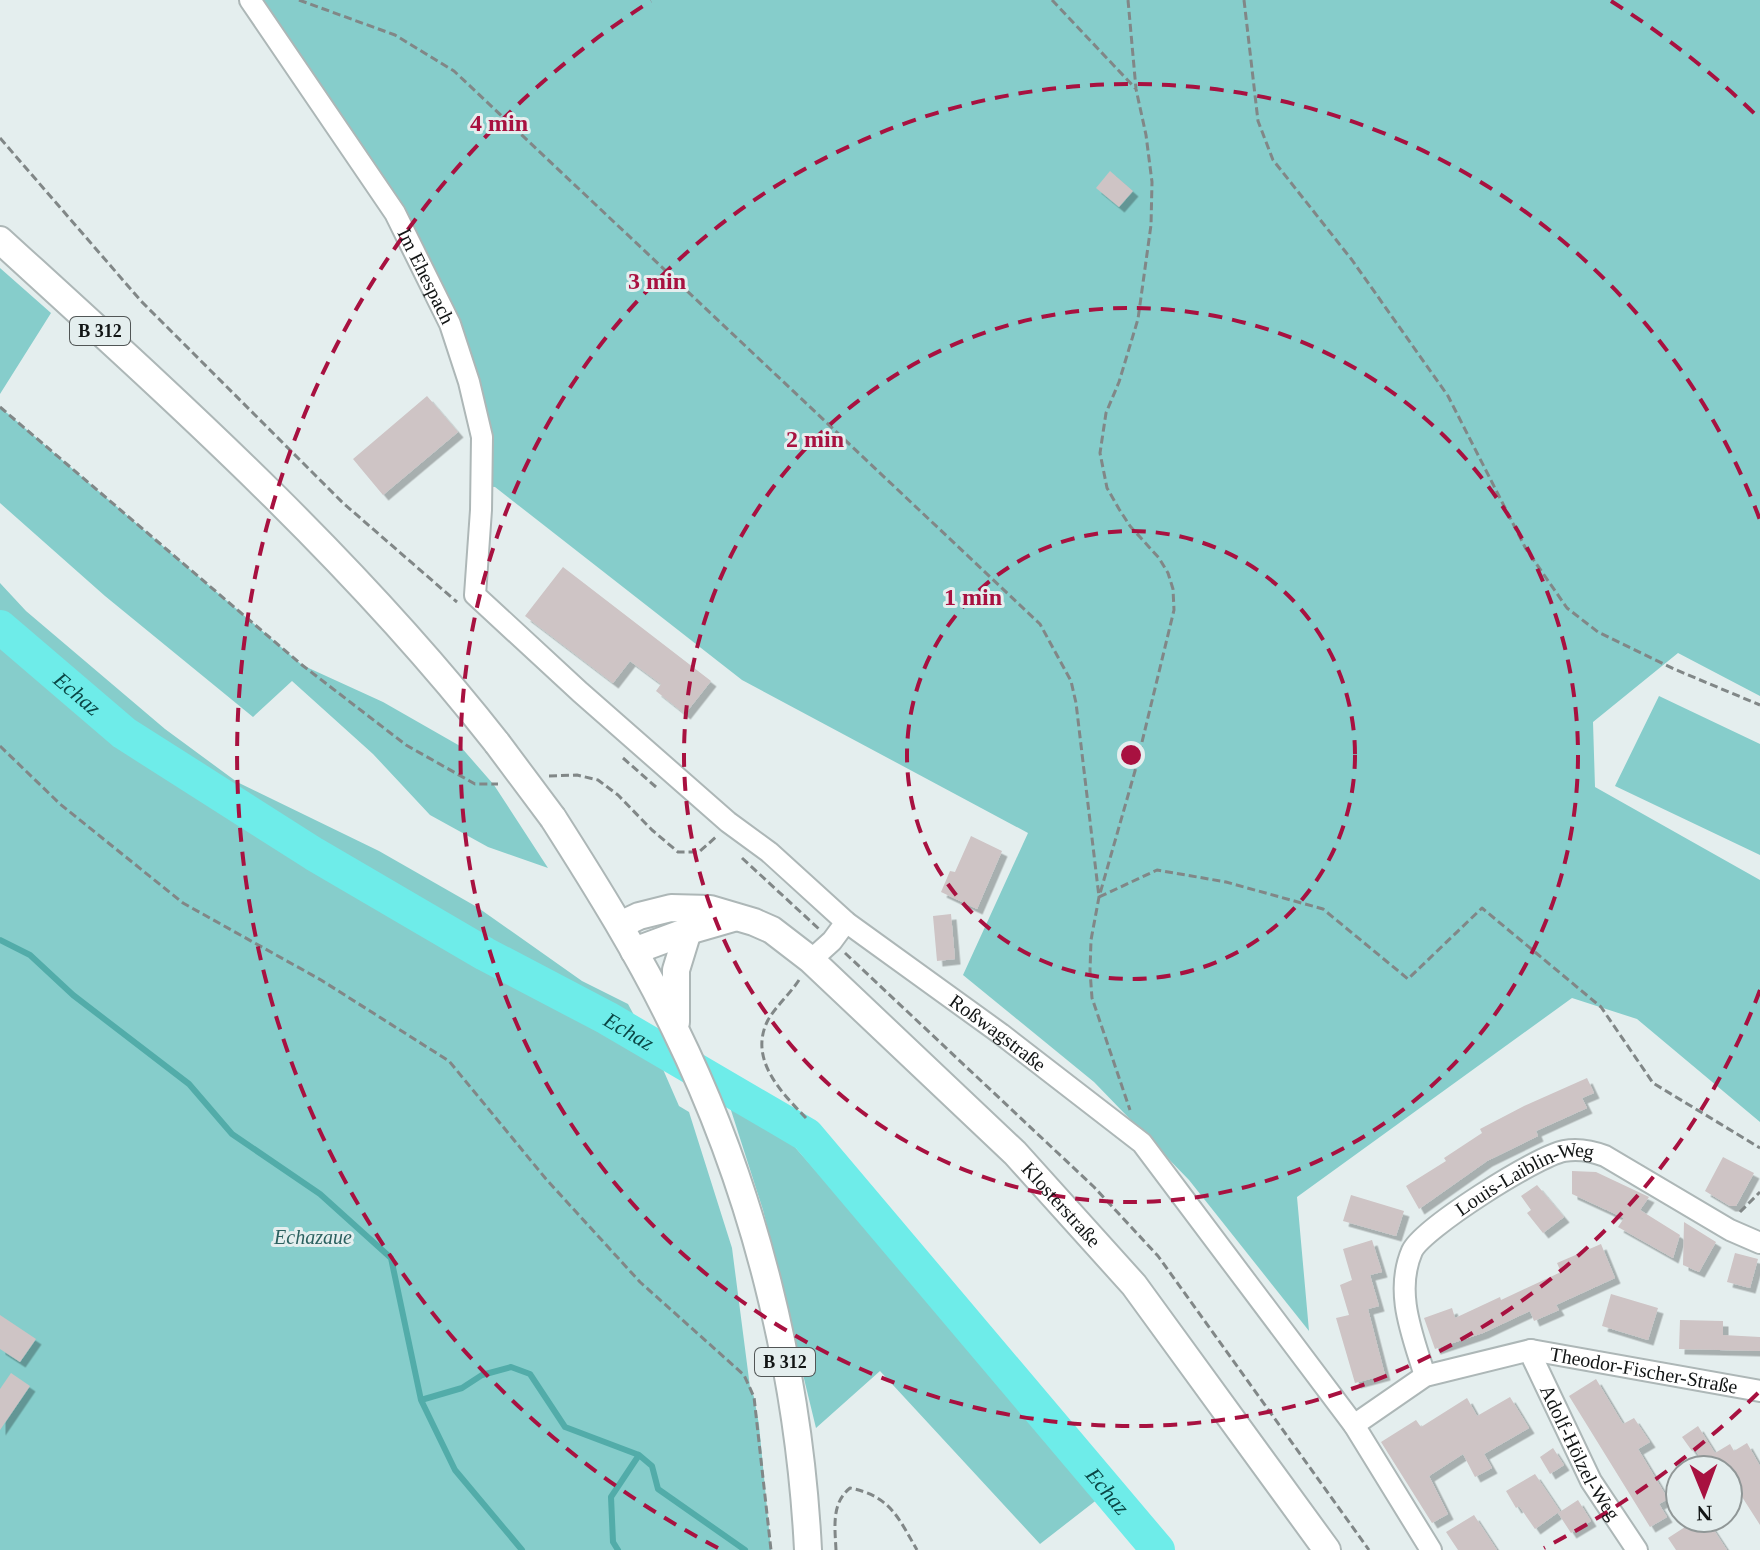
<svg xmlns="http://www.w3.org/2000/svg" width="1760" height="1550" viewBox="0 0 1760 1550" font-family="'Times New Roman',serif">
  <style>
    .green { fill: #86cdcb }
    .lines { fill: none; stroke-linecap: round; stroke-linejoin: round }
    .stream { stroke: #52aca9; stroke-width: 6 }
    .river { stroke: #6eece9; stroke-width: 34 }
    .building { fill: #cec4c5; filter: url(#shadow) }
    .minor-casing { stroke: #adb7b7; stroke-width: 24 }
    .major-casing { stroke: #adb7b7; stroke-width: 30 }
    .path { stroke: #818787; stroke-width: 3; stroke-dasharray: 8 4; stroke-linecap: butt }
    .minor { stroke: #fff; stroke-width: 20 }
    .major { stroke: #fff; stroke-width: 26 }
    .major-bridge-casing { stroke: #adb7b7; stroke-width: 30; stroke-linecap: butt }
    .major-bridge { stroke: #fff; stroke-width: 26 }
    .ring { fill: none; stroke: #a81140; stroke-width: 4; stroke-dasharray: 14 10 }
    .labels { text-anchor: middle; stroke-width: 6; stroke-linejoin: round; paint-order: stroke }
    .shield { fill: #e4eeee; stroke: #515656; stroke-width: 2 }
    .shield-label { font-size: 18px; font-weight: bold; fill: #121515 }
    .street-label { font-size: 20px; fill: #121515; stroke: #e4eeee }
    .park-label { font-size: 20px; font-style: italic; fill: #2b605f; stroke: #e4eeee }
    .water-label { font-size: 22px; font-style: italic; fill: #0a4645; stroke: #e4eeee }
    .centre { fill: #a81140; stroke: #e4eeee; stroke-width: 4 }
    .ring-label { font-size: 24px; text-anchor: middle; font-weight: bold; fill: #a81140; stroke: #e4eeee; stroke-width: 6; stroke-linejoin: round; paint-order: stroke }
  </style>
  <defs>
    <filter id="shadow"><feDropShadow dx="5.5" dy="5.5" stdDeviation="0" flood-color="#0004"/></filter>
  </defs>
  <rect width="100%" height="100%" fill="#e4eeee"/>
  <!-- green -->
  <path class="green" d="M 250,0 L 1760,0 L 1760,696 L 1678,653 L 1593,722 L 1595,787 L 1760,880 L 1760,1122 L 1637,1019 L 1572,998 L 1297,1197 L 1309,1331 L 1189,1180 L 1094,1082 L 963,975 L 1028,833 L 742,680 L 495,487 L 481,486 L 469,382 L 395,213 Z
    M 0,268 L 51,313 L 0,394 Z
    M 0,407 L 302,665 L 383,702 L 460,746 L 494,785 L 548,868 L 488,847 L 430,815 L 373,754 L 292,681 L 253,717 L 105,596 L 0,503 Z
    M 0,583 L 26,611 L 165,729 L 237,782 L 379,851 L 477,907 L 582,981 L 628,1004 L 662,1067 L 679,1106 L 689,1112 L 732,1248 L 750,1387 L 754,1397 L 759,1425 L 771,1550 L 0,1550 Z
    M 1659,696 L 1760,744 L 1760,855 L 1615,786 Z
    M 729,1104 L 778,1128 L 1103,1495 L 1040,1544 L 880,1371 L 816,1428 L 763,1210 Z"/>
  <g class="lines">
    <!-- stream -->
    <path class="stream" d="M 0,940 L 30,955 L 73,995 L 189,1084 L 232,1134 L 320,1194 L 391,1258 L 421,1400 L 455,1470 L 522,1550
      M 421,1400 L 462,1388 L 482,1375 L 511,1367 L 530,1374 L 565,1427 L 639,1455 L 652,1466 L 658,1489 L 745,1550
      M 618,1550 L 613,1542 L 611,1497 L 639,1455"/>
    <!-- river -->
    <path class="river" id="s1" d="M 0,627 L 124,733 L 314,854 L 485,954 L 607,1018 L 807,1135 L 1158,1550"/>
  </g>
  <!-- building -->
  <path class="building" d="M 1110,171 L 1133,191 L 1119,207 L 1096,188 Z
    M 427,396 L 458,432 L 383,495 L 353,459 Z
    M 563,567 L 711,681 L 685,714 L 656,691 L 661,684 L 630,661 L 613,683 L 525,616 Z
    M 971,836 L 1002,851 L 977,909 L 941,892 L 950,871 L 955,872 Z
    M 951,914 L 955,959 L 937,961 L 933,916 Z
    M 1587,1078 L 1594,1093 L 1582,1098 L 1587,1108 L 1536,1131 L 1538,1136 L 1487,1161 L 1419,1209 L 1406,1186 L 1446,1161 L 1444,1158 L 1482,1133 L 1480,1129 L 1524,1106 Z
    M 1723,1157 L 1754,1173 L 1736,1206 L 1730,1206 L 1705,1191 Z
    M 1572,1171 L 1596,1172 L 1649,1197 L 1640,1210 L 1680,1235 L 1673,1258 L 1618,1227 L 1624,1218 L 1572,1194 Z
    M 1537,1185 L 1564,1217 L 1543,1233 L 1527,1213 L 1531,1210 L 1521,1196 Z
    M 1351,1195 L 1404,1211 L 1396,1236 L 1343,1221 Z
    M 1684,1222 L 1716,1242 L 1699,1272 L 1683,1265 Z
    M 1372,1240 L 1382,1272 L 1370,1275 L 1379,1306 L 1368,1309 L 1385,1375 L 1355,1383 L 1336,1318 L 1349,1315 L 1340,1285 L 1352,1280 L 1343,1249 Z
    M 1601,1244 L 1615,1278 L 1556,1305 L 1559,1310 L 1534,1321 L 1530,1311 L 1483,1333 L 1435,1349 L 1424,1318 L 1452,1308 L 1455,1318 L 1500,1297 L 1501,1300 L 1561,1272 L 1557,1263 Z
    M 1735,1253 L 1758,1259 L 1750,1288 L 1727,1282 Z
    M 1611,1294 L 1658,1308 L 1648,1340 L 1602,1326 Z
    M 0,1315 L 36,1339 L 20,1362 L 0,1349 Z
    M 1680,1320 L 1723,1321 L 1723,1335 L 1760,1337 L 1760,1351 L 1679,1349 Z
    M 11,1373 L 30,1386 L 0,1430 L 0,1389 Z
    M 1596,1379 L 1623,1424 L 1634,1418 L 1650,1442 L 1638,1449 L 1668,1499 L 1659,1504 L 1667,1517 L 1650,1527 L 1569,1396 Z
    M 1510,1397 L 1529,1428 L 1484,1454 L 1492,1468 L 1475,1477 L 1463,1454 L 1429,1476 L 1448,1514 L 1432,1523 L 1381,1442 L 1416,1420 L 1421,1427 L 1467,1398 L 1477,1416 Z
    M 1698,1426 L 1715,1453 L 1730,1444 L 1734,1451 L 1747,1443 L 1760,1466 L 1760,1525 L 1728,1475 L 1728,1470 L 1707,1470 L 1695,1449 L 1692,1451 L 1682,1437 Z
    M 1553,1448 L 1564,1465 L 1550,1474 L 1540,1457 Z
    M 1535,1474 L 1560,1511 L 1535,1529 L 1519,1506 L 1516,1508 L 1506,1491 Z
    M 1578,1500 L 1591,1521 L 1571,1533 L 1558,1513 Z
    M 1474,1515 L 1497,1550 L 1458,1550 L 1446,1532 Z
    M 1699,1518 L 1706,1518 L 1727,1550 L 1676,1550 L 1668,1538 Z"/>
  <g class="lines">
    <defs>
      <g id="minor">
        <path id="s2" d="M 250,0 L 395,213 L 450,324 L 469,382 L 482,437 L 481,510 L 475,595 L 580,692 L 728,822 L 769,852 L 846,922 L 1001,1034 L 1142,1143 L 1354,1425 L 1431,1550"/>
        <path d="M 811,960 L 832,941 L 846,922"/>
        <path id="s3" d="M 1531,1350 L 1533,1359 L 1591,1481 L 1637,1550"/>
        <path id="s4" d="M 1425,1376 C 1413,1336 1394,1293 1412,1251 C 1423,1228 1537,1156 1564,1151 C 1579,1148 1592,1151 1605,1156 L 1730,1230 L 1760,1243"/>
        <path id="s5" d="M 1354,1425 L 1425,1376 L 1531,1350 L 1760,1391"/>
      </g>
      <g id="major">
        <path d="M 0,240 C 174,399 351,557 497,743"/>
        <path d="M 553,818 C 597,887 640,956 675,1029 C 754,1190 799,1371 808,1550"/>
        <path id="s6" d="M 620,925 L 639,916 L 671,908 L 710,909 L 754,922 L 772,930 L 811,960 L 1015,1153 L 1134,1285 L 1327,1550"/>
        <path d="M 634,951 L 688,931 L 733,918"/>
        <path d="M 676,1022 L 676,970 L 688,931"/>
      </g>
    </defs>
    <!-- minor casing -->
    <use href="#minor" class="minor-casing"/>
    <!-- major casing -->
    <use href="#major" class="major-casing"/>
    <!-- path -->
    <path class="path" d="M 299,0 L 395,35 L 454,71 L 1040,624 L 1071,681 L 1076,703 L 1099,897 L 1157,870 L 1226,882 L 1323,909 L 1408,979 L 1482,908 L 1601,1007 L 1653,1083 L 1760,1148
      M 1052,0 L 1136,89
      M 1128,0 L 1136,89 L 1146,135 L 1152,182 L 1151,225 L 1138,319 L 1119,382 L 1106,413 L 1100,453 L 1107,488 L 1119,509 L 1130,526 L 1159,558 L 1168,573 L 1173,589 L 1174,610 L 1135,771 L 1099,897 L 1091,940 L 1090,971 L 1092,998 L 1130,1110
      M 1244,0 L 1258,121 L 1273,160 L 1352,260 L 1448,396 L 1526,549 L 1567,608 L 1598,632 L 1674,669 L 1760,705
      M 0,138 L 141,301 L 343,503 L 457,602
      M 0,407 L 302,665 L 406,745 L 475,784 L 498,784
      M 0,746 L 60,804 L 183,903 L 321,980 L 449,1061 L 546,1179 L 640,1282 L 744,1375 L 754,1397 L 771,1550
      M 623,758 L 656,787
      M 549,776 L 577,775 L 598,780 L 618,795 L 652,830 L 678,852 L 699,852 L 716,837
      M 742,858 L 819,929
      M 845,953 L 1094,1187 L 1158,1256 L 1369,1550
      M 799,980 C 790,994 776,1006 768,1020 C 748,1059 781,1092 806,1118
      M 1740,1212 L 1760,1192
      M 836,1550 C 835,1528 831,1503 850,1488 C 890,1496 898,1517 917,1550"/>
    <!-- minor -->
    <use href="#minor" class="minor"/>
    <!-- major -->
    <use href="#major" class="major"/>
    <defs>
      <path id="major-bridge" d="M 497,743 L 553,818"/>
    </defs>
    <!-- major-bridge casing -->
    <use href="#major-bridge" class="major-bridge-casing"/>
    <!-- major-bridge -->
    <use href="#major-bridge" class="major-bridge"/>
  </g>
  <!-- distance rings -->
  <g class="ring">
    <circle cx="1131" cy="755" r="224"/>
    <circle cx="1131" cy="755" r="447"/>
    <path d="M1760 990A671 671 0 1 1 1760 520"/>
    <path d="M1758 1393A894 894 0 0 1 1544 1548M718 1548A894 894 0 0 1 651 1M1611 1A894 894 0 0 1 1758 117"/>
  </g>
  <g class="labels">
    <!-- shield labels -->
    <g class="shield">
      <rect x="70" y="317" width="60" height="28" rx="6"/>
      <rect x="755" y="1348" width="60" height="28" rx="6"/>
    </g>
    <g class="shield-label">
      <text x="100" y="337">B 312</text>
      <text x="785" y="1368">B 312</text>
    </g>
    <!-- street labels -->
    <g class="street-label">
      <text dy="7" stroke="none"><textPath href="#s2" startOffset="328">Im Ehespach</textPath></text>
      <text dy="7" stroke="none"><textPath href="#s2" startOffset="1340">Roßwagstraße</textPath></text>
      <text dy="7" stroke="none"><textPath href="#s4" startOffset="266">Louis-Laiblin-Weg</textPath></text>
      <text dy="7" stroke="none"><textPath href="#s6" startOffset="558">Klosterstraße</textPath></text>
      <text dy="7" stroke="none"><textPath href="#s5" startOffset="310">Theodor-Fischer-Straße</textPath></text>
      <text dy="7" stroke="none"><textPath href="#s3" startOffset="114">Adolf-Hölzel-Weg</textPath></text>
    </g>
    <!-- park labels -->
    <g class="park-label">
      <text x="313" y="1244">Echazaue</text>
    </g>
    <!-- water labels -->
    <g class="water-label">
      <text dy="8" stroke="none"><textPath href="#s1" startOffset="102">Echaz</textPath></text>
      <text dy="8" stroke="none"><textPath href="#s1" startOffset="750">Echaz</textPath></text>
      <text dy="8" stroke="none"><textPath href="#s1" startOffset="1422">Echaz</textPath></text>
    </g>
  </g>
  <circle cx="1131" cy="755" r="12" class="centre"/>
  <g class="ring-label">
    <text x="499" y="131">4 min</text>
    <text x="657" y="289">3 min</text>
    <text x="815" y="447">2 min</text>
    <text x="973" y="605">1 min</text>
  </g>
  <!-- north arrow -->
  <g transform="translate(1704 1494) rotate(179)"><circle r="38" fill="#e4eeee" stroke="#909797" stroke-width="2"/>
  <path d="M0-6L14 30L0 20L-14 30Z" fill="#a81140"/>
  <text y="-12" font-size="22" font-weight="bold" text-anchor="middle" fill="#121515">N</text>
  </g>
</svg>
